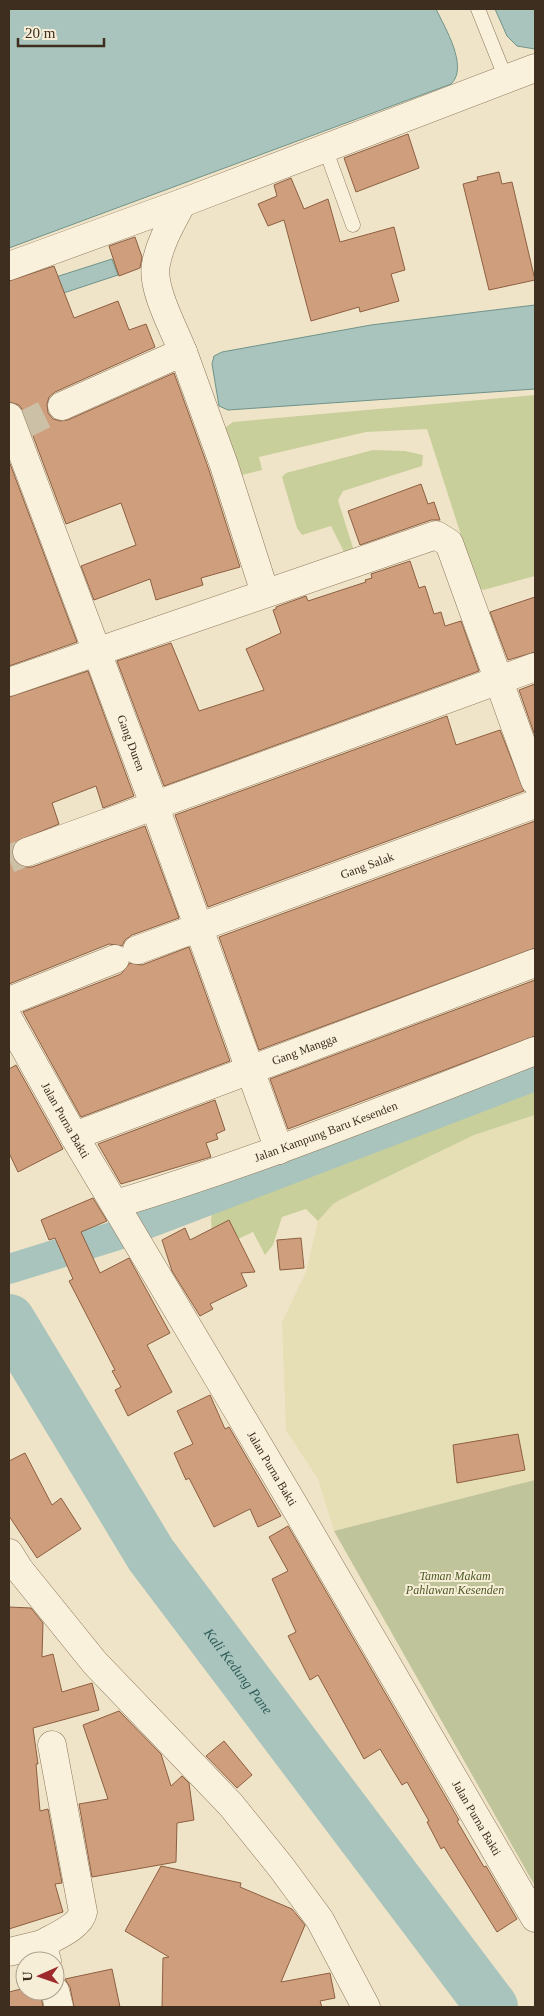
<svg xmlns="http://www.w3.org/2000/svg" width="544" height="2016" viewBox="0 0 544 2016" font-family="'Times New Roman',serif">
  <style>
    .farmland { fill: #e6deb5 }
    .green { fill: #c9cf9b }
    .cemetery { fill: #bfc49a }
    .water { fill: #a9c4bc; stroke: #6f938a }
    .lines { fill: none; stroke-linecap: round; stroke-linejoin: round }
    .canal { stroke: #a9c4bc; stroke-width: 30 }
    .river { stroke: #a9c4bc; stroke-width: 52 }
    .building { fill: #cf9f7d; stroke: #8d5f41 }
    .street-tunnel { stroke: #ccc0a6; stroke-width: 28; stroke-dasharray: 28 14; stroke-linecap: butt }
    .lane-casing { stroke: #8d765c; stroke-width: 15 }
    .street-casing { stroke: #8d765c; stroke-width: 29 }
    .lane { stroke: #faf1dc; stroke-width: 14 }
    .street { stroke: #faf1dc; stroke-width: 28 }
    .labels { text-anchor: middle; stroke-width: 4; stroke-linejoin: round; paint-order: stroke }
    .street-label { font-size: 12px; fill: #3d2e20; stroke: #f7eed8 }
    .park-label { font-size: 12px; font-style: italic; fill: #4d5a26; stroke: #f7eed8 }
    .water-label { font-size: 14px; font-style: italic; fill: #2f5d5a; stroke: #f7eed8 }
  </style>
  <rect width="100%" height="100%" fill="#f0e4c8"/>
  <!-- farmland -->
  <path class="farmland" d="M 535,1115 L 535,1480 L 334,1531 L 318,1479 L 286,1430 L 282,1322 L 306,1272 L 318,1221 L 333,1204 L 474,1135 Z"/>
  <!-- green -->
  <path class="green" d="M 535,395 L 535,576 L 483,590 L 477,585 L 427,429 L 366,432 L 259,457 L 262,470 L 242,475 L 236,473 L 225,436 L 226,427 L 233,422 Z
    M 373,450 L 405,451 L 423,455 L 422,466 L 343,491 L 338,500 L 354,551 L 345,554 L 331,526 L 302,535 L 297,528 L 282,477 L 286,473 Z
    M 535,1087 L 535,1115 L 474,1135 L 342,1199 L 333,1204 L 318,1221 L 306,1209 L 282,1217 L 273,1245 L 265,1255 L 253,1232 L 238,1239 L 212,1233 L 211,1219 L 213,1208 Z"/>
  <!-- cemetery -->
  <path class="cemetery" d="M 535,1480 L 535,1886 L 334,1531 Z"/>
  <!-- water -->
  <path class="water" d="M 9,9 L 436,9 C 445,28 469,67 451,84 L 9,248 Z
    M 495,9 L 535,9 L 535,49 L 517,46 L 507,36 Z
    M 112,259 L 118,275 L 9,311 L 9,292 Z
    M 535,305 L 535,389 L 228,410 L 219,406 L 212,364 L 214,356 L 222,352 L 371,325 Z"/>
  <g class="lines">
    <!-- canal -->
    <path class="canal" d="M 9,1269 L 115,1236 L 535,1076"/>
    <!-- river -->
    <path class="river" id="s1" d="M 9,1320 L 151,1555 L 492,2007"/>
  </g>
  <!-- building -->
  <path class="building" d="M 408,134 L 419,168 L 356,192 L 344,158 Z
    M 499,172 L 502,184 L 512,182 L 535,280 L 489,290 L 463,184 L 478,180 L 477,177 Z
    M 291,178 L 304,209 L 328,199 L 340,242 L 394,227 L 405,270 L 391,274 L 399,301 L 360,312 L 359,307 L 311,321 L 284,220 L 268,226 L 258,204 L 277,196 L 274,185 Z
    M 135,237 L 142,257 L 140,268 L 119,276 L 109,246 Z
    M 54,266 L 74,318 L 118,301 L 129,330 L 146,324 L 155,347 L 55,392 L 49,397 L 47,404 L 48,413 L 53,419 L 60,421 L 68,420 L 174,373 L 209,470 L 240,567 L 201,578 L 203,585 L 156,600 L 150,579 L 94,600 L 81,566 L 136,545 L 121,503 L 66,524 L 24,412 L 19,405 L 9,402 L 9,281 Z
    M 9,461 L 77,642 L 9,666 Z
    M 421,484 L 428,504 L 434,502 L 440,520 L 431,520 L 360,545 L 348,511 Z
    M 410,561 L 419,588 L 425,586 L 434,614 L 441,612 L 445,626 L 461,621 L 479,671 L 164,786 L 117,661 L 171,643 L 199,711 L 264,690 L 246,649 L 281,633 L 273,610 L 276,609 L 276,607 L 306,596 L 308,601 L 366,582 L 365,580 L 372,578 L 371,574 Z
    M 535,597 L 535,652 L 508,660 L 490,612 Z
    M 88,671 L 134,796 L 103,808 L 96,786 L 52,803 L 59,824 L 15,842 L 12,849 L 12,857 L 17,864 L 25,867 L 32,867 L 145,826 L 179,918 L 132,935 L 125,940 L 122,946 L 109,944 L 9,984 L 9,697 Z
    M 535,684 L 535,736 L 519,690 Z
    M 447,716 L 456,745 L 500,730 L 524,791 L 208,907 L 175,815 Z
    M 535,821 L 535,948 L 259,1050 L 219,937 Z
    M 189,947 L 230,1061 L 81,1117 L 23,1012 L 121,974 L 130,963 L 142,965 Z
    M 535,980 L 535,1036 L 288,1129 L 270,1079 Z
    M 16,1065 L 63,1149 L 18,1172 L 9,1153 L 9,1069 Z
    M 215,1100 L 225,1130 L 216,1134 L 218,1139 L 206,1143 L 211,1157 L 121,1184 L 98,1144 Z
    M 93,1198 L 107,1221 L 81,1232 L 100,1273 L 129,1258 L 170,1333 L 147,1345 L 172,1392 L 128,1416 L 115,1390 L 121,1387 L 112,1371 L 115,1370 L 69,1281 L 73,1279 L 55,1238 L 49,1240 L 41,1220 Z
    M 229,1220 L 255,1272 L 241,1273 L 247,1286 L 210,1304 L 213,1309 L 200,1316 L 172,1271 L 162,1240 L 185,1228 L 190,1240 Z
    M 301,1238 L 304,1268 L 280,1270 L 277,1240 Z
    M 210,1395 L 225,1429 L 229,1427 L 281,1516 L 258,1527 L 250,1509 L 214,1527 L 189,1478 L 186,1480 L 174,1453 L 193,1444 L 177,1411 Z
    M 518,1434 L 525,1470 L 457,1483 L 453,1445 Z
    M 25,1453 L 52,1505 L 61,1498 L 81,1529 L 37,1558 L 9,1516 L 9,1461 Z
    M 288,1526 L 459,1820 L 457,1821 L 484,1867 L 486,1866 L 517,1919 L 497,1932 L 444,1847 L 441,1849 L 427,1822 L 429,1821 L 407,1782 L 402,1785 L 380,1749 L 364,1759 L 318,1675 L 310,1680 L 288,1636 L 296,1632 L 272,1579 L 288,1571 L 269,1537 Z
    M 9,1607 L 31,1608 L 43,1623 L 42,1657 L 53,1654 L 62,1692 L 92,1683 L 99,1710 L 33,1728 L 38,1764 L 36,1764 L 40,1811 L 48,1809 L 62,1883 L 55,1884 L 63,1912 L 9,1929 Z
    M 119,1711 L 161,1754 L 171,1786 L 182,1776 L 189,1783 L 194,1820 L 177,1823 L 176,1862 L 92,1877 L 79,1804 L 108,1799 L 83,1725 Z
    M 224,1741 L 252,1775 L 237,1788 L 206,1756 Z
    M 161,1866 L 241,1883 L 240,1887 L 292,1909 L 305,1925 L 281,1982 L 330,1973 L 335,1998 L 320,2001 L 322,2007 L 162,2007 L 163,1958 L 169,1957 L 125,1931 Z
    M 112,1969 L 120,2007 L 74,2007 L 70,1987 L 65,1979 Z
    M 25,1988 L 25,1991 L 40,1991 L 43,2007 L 9,2007 L 9,1992 Z"/>
  <g class="lines">
    <!-- street-tunnel -->
    <path class="street-tunnel" d="M 19,427 L 62,406
      M 9,859 L 27,852"/>
    <defs>
      <path id="lane" d="M 478,9 L 506,79
        M 325,148 L 353,225"/>
      <g id="street">
        <path d="M 182,203 C 172,222 160,242 156,264 C 151,288 174,329 183,352"/>
        <path d="M 9,266 L 182,203 L 535,68"/>
        <path d="M 62,406 L 183,352 L 224,465 L 265,593"/>
        <path id="s2" d="M 9,417 L 154,804 L 279,1150"/>
        <path d="M 9,682 L 436,535 L 449,543 L 535,781"/>
        <path d="M 27,852 L 535,667"/>
        <path id="s3" d="M 137,950 L 535,804"/>
        <path d="M 9,1001 L 115,959"/>
        <path id="s4" d="M 9,1020 L 74,1136 L 295,1507 L 535,1918"/>
        <path id="s5" d="M 74,1136 L 535,963"/>
        <path id="s6" d="M 116,1204 C 259,1161 396,1105 535,1051"/>
        <path d="M 9,1553 L 19,1569 L 95,1663 L 231,1805 L 281,1867 L 320,1920 L 366,2007"/>
        <path d="M 9,1952 L 42,1944"/>
        <path d="M 47,1961 L 42,1944 C 54,1937 80,1927 83,1912 L 52,1745"/>
        <path d="M 55,1991 L 59,2007"/>
      </g>
    </defs>
    <!-- lane casing -->
    <use href="#lane" class="lane-casing"/>
    <!-- street casing -->
    <use href="#street" class="street-casing"/>
    <!-- lane -->
    <use href="#lane" class="lane"/>
    <!-- street -->
    <use href="#street" class="street"/>
  </g>
  <g class="labels">
    <!-- street labels -->
    <g class="street-label">
      <text dy="4" stroke="none"><textPath href="#s2" startOffset="348">Gang Duren</textPath></text>
      <text dy="4" stroke="none"><textPath href="#s3" startOffset="245">Gang Salak</textPath></text>
      <text dy="4" stroke="none"><textPath href="#s5" startOffset="246">Gang Mangga</textPath></text>
      <text dy="4" stroke="none"><textPath href="#s4" startOffset="115">Jalan Purna Bakti</textPath></text>
      <text dy="4" stroke="none"><textPath href="#s6" startOffset="222">Jalan Kampung Baru Kesenden</textPath></text>
      <text dy="4" stroke="none"><textPath href="#s4" startOffset="520">Jalan Purna Bakti</textPath></text>
      <text dy="4" stroke="none"><textPath href="#s4" startOffset="925">Jalan Purna Bakti</textPath></text>
    </g>
    <!-- park labels -->
    <g class="park-label">
      <text x="455" y="1580">Taman Makam<tspan x="455" dy="14">Pahlawan Kesenden</tspan></text>
    </g>
    <!-- water labels -->
    <g class="water-label">
      <text dy="5" stroke="none"><textPath href="#s1" startOffset="420">Kali Kedung Pane</textPath></text>
    </g>
  </g>
  <!-- border -->
  <rect width="544" height="2016" fill="none" stroke="#3d2e20" stroke-width="20"/>
  <!-- north arrow -->
  <g transform="translate(40 1976) rotate(268)"><circle r="24" fill="#f7eed8" stroke="#ada18e"/>
  <path d="M0-4L9 19L0 12L-9 19Z" fill="#9e2a2b"/>
  <text y="-8" font-size="14" font-weight="bold" text-anchor="middle" fill="#3d2e20">U</text>
  </g>
  <!-- scale -->
  <path d="M18 38v8h86v-8" fill="none" stroke="#3d2e20" stroke-width="2.5"/>
  <text x="25" y="38" font-size="15" fill="#3d2e20" stroke="#f7eed8" stroke-width="4" paint-order="stroke">20 m</text>
</svg>
